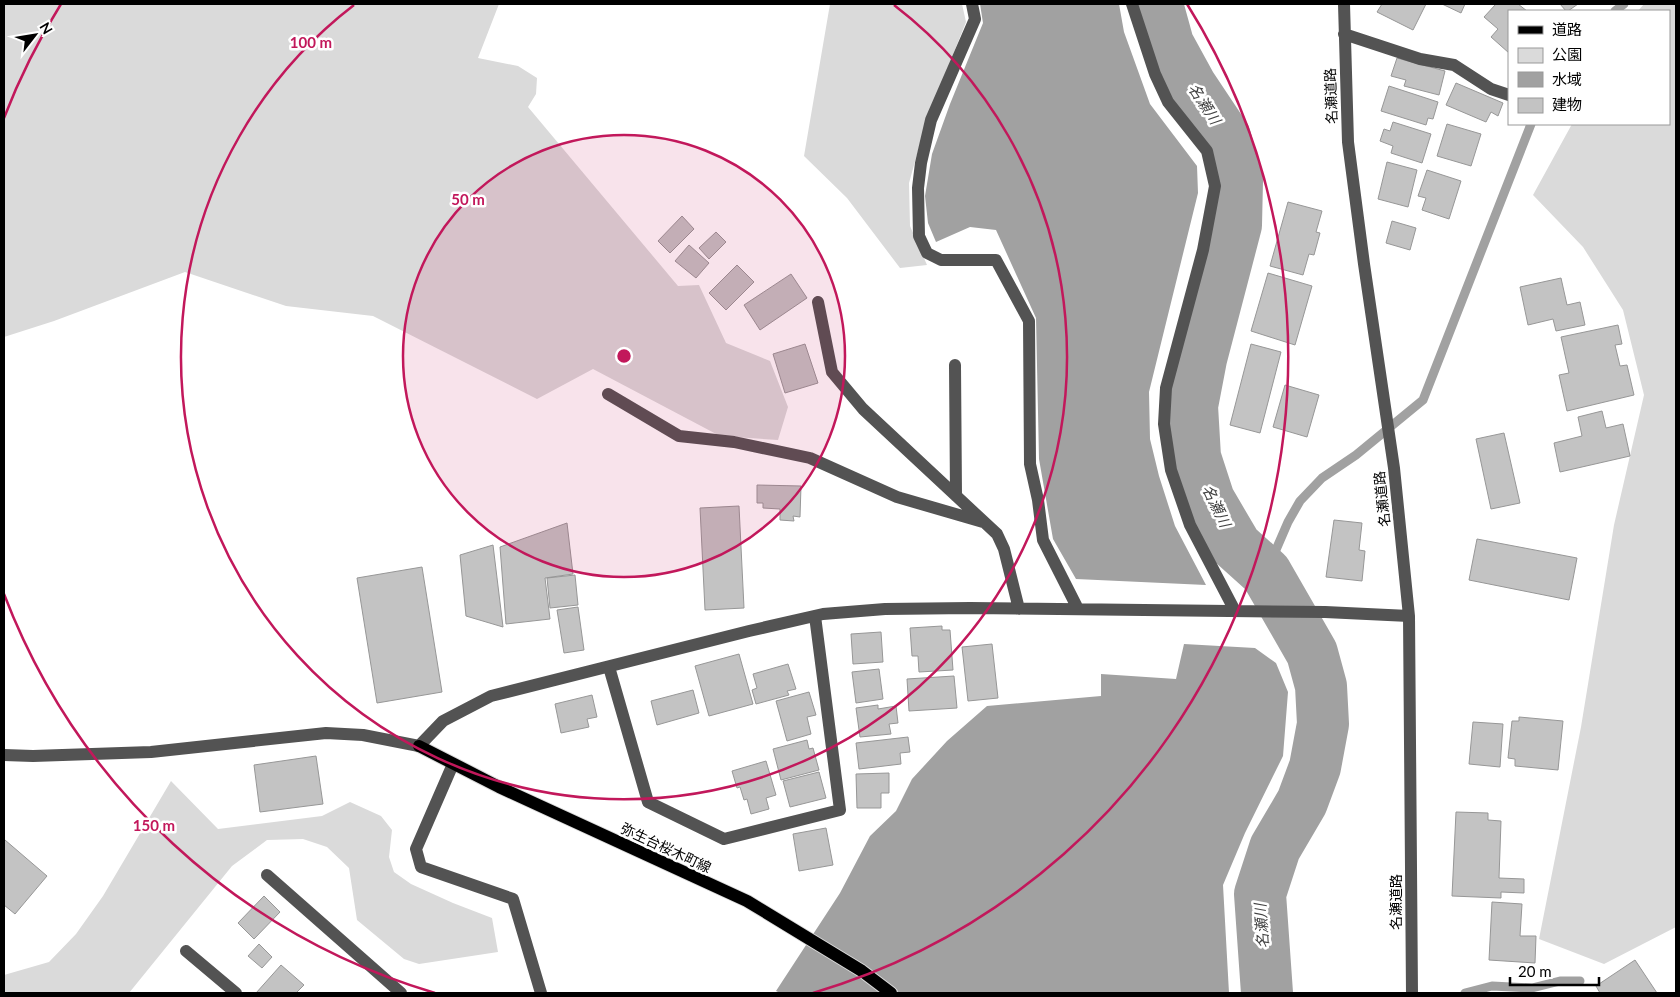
<svg xmlns="http://www.w3.org/2000/svg" width="1680" height="997" viewBox="0 0 1680 997" font-family="Lato,'Noto Sans JP',sans-serif">
  <style>
    .green { fill: #dadada }
    .water { fill: #a1a1a1 }
    .lines { fill: none; stroke-linecap: round; stroke-linejoin: round }
    .stream { stroke: #a1a1a1; stroke-width: 9 }
    .river { stroke: #a1a1a1; stroke-width: 52 }
    .building { fill: #c3c3c3; stroke: #979797 }
    .major-casing { stroke: #dbdbdb; stroke-width: 14 }
    .minor { stroke: #535353; stroke-width: 12 }
    .major { stroke: #000; stroke-width: 12 }
    .ring { fill: none; stroke: #c2185b; stroke-width: 2.5 }
    .labels { text-anchor: middle; stroke-width: 5; stroke-linejoin: round; paint-order: stroke }
    .street-label { font-size: 14px; fill: #000; stroke: #fff }
    .water-label { font-size: 15px; font-style: italic; fill: #424242; stroke: #fff }
    .centre { fill: #c2185b; stroke: #fff; stroke-width: 2.5 }
    .ring-label { font-size: 15px; text-anchor: middle; font-weight: bold; fill: #c2185b; stroke: #fff; stroke-width: 5; stroke-linejoin: round; paint-order: stroke }
  </style>
  <rect width="100%" height="100%" fill="#fff"/>
  <!-- green -->
  <path class="green" d="M 4,4 L 499,4 L 478,58 L 518,66 L 537,78 L 536,94 L 528,107 L 678,286 L 699,285 L 726,343 L 770,361 L 788,407 L 778,440 L 720,436 L 593,369 L 537,399 L 373,316 L 286,306 L 185,272 L 54,321 L 4,337 Z
    M 830,4 L 962,4 L 966,22 L 926,122 L 909,183 L 910,226 L 927,265 L 900,268 L 847,198 L 804,156 Z
    M 1644,4 L 1676,4 L 1676,927 L 1604,964 L 1539,939 L 1581,727 L 1614,525 L 1644,395 L 1623,310 L 1583,247 L 1533,195 L 1572,124 L 1669,124 L 1669,11 L 1638,11 Z
    M 171,781 L 218,829 L 322,816 L 350,802 L 381,816 L 392,830 L 389,857 L 394,872 L 411,884 L 453,903 L 492,918 L 498,952 L 419,964 L 404,959 L 357,920 L 349,868 L 327,847 L 303,839 L 267,840 L 232,866 L 129,993 L 4,993 L 4,975 L 49,962 L 76,934 L 103,896 Z"/>
  <!-- water -->
  <path class="water" d="M 980,4 L 1119,4 L 1124,32 L 1150,104 L 1197,166 L 1198,193 L 1149,392 L 1150,439 L 1159,476 L 1175,526 L 1206,585 L 1076,579 L 1053,539 L 1039,459 L 1036,318 L 996,230 L 970,227 L 936,242 L 928,223 L 925,196 L 932,154 L 950,104 L 983,23 Z
    M 1184,644 L 1255,648 L 1276,663 L 1288,692 L 1283,756 L 1245,833 L 1223,885 L 1229,993 L 780,993 L 776,991 L 840,893 L 870,836 L 896,811 L 912,779 L 947,741 L 987,706 L 1101,696 L 1101,674 L 1176,679 Z"/>
  <g class="lines">
    <!-- stream -->
    <path class="stream" d="M 1615,11 L 1624,4
      M 1266,573 L 1288,522 L 1300,501 L 1322,478 L 1356,455 L 1423,400 L 1531,124
      M 1465,993 L 1492,986 L 1532,988 L 1560,981 L 1580,981"/>
    <!-- river -->
    <path class="river" d="M 1157,4 L 1168,44 L 1191,86 L 1225,137 L 1237,181 L 1236,225 L 1201,359 L 1192,406 L 1195,457 L 1209,500 L 1236,546 L 1266,573 L 1312,653 L 1321,686 L 1323,724 L 1315,767 L 1302,802 L 1275,848 L 1260,894 L 1267,993"/>
  </g>
  <!-- building -->
  <path class="building" d="M 1382,4 L 1426,4 L 1413,30 L 1377,12 Z
    M 1442,4 L 1465,4 L 1461,13 Z
    M 1496,4 L 1518,4 L 1527,11 L 1509,11 L 1509,53 L 1491,37 L 1498,29 L 1484,17 Z
    M 1560,4 L 1578,4 L 1568,11 L 1566,11 Z
    M 1397,58 L 1445,71 L 1439,95 L 1404,86 L 1406,80 L 1391,76 Z
    M 1456,83 L 1503,103 L 1498,116 L 1491,112 L 1486,122 L 1446,105 Z
    M 1389,86 L 1438,102 L 1433,119 L 1428,118 L 1426,125 L 1381,111 Z
    M 1393,122 L 1431,134 L 1422,163 L 1391,153 L 1393,146 L 1380,141 L 1384,129 L 1390,131 Z
    M 1447,124 L 1481,134 L 1471,166 L 1437,156 Z
    M 1387,162 L 1417,170 L 1408,207 L 1378,199 Z
    M 1427,170 L 1461,181 L 1449,219 L 1422,210 L 1426,198 L 1418,196 Z
    M 1288,202 L 1322,211 L 1316,232 L 1320,233 L 1314,255 L 1309,254 L 1303,275 L 1270,266 Z
    M 682,216 L 694,229 L 670,253 L 658,241 Z
    M 1392,221 L 1416,228 L 1410,250 L 1386,243 Z
    M 716,232 L 726,242 L 709,259 L 699,248 Z
    M 689,245 L 709,263 L 696,278 L 675,261 Z
    M 737,265 L 754,282 L 726,310 L 709,293 Z
    M 1268,273 L 1312,286 L 1295,345 L 1251,331 Z
    M 791,274 L 807,298 L 760,330 L 744,305 Z
    M 1561,278 L 1567,305 L 1580,302 L 1585,325 L 1556,331 L 1553,319 L 1528,325 L 1520,287 Z
    M 1618,325 L 1622,344 L 1615,345 L 1620,366 L 1627,365 L 1634,395 L 1567,411 L 1559,375 L 1569,373 L 1561,337 Z
    M 805,344 L 818,383 L 785,393 L 773,354 Z
    M 1251,344 L 1281,352 L 1260,433 L 1230,425 Z
    M 1285,385 L 1319,395 L 1307,437 L 1273,427 Z
    M 1602,411 L 1606,428 L 1623,424 L 1630,456 L 1560,472 L 1554,443 L 1582,436 L 1578,417 Z
    M 1504,433 L 1520,503 L 1491,509 L 1476,439 Z
    M 757,485 L 801,486 L 800,517 L 793,516 L 794,521 L 780,520 L 780,509 L 763,508 L 763,503 L 757,503 Z
    M 739,506 L 744,608 L 705,610 L 700,508 Z
    M 1334,520 L 1362,523 L 1359,550 L 1365,551 L 1362,581 L 1326,577 Z
    M 567,523 L 573,574 L 545,578 L 550,619 L 506,624 L 500,547 Z
    M 1477,539 L 1577,558 L 1569,600 L 1469,580 Z
    M 493,545 L 503,627 L 466,616 L 460,555 Z
    M 422,567 L 442,692 L 377,703 L 357,578 Z
    M 575,575 L 578,605 L 550,608 L 547,578 Z
    M 578,607 L 584,650 L 564,653 L 557,610 Z
    M 942,626 L 942,630 L 950,630 L 953,670 L 919,672 L 918,656 L 912,656 L 910,628 Z
    M 881,632 L 883,662 L 853,664 L 851,634 Z
    M 992,644 L 998,698 L 968,701 L 962,647 Z
    M 739,654 L 753,704 L 709,716 L 695,666 Z
    M 788,664 L 796,689 L 787,691 L 789,695 L 756,704 L 752,690 L 757,688 L 753,674 Z
    M 879,669 L 883,699 L 856,703 L 852,672 Z
    M 954,676 L 957,708 L 909,711 L 907,679 Z
    M 693,690 L 699,713 L 657,725 L 651,701 Z
    M 809,692 L 816,715 L 807,717 L 811,734 L 787,741 L 776,701 Z
    M 592,695 L 597,717 L 587,719 L 589,727 L 561,733 L 555,704 Z
    M 878,705 L 878,709 L 896,706 L 898,723 L 889,724 L 891,734 L 860,737 L 856,708 Z
    M 1519,717 L 1563,721 L 1558,770 L 1515,766 L 1515,759 L 1508,758 L 1512,721 L 1519,721 Z
    M 1473,722 L 1503,724 L 1500,767 L 1469,764 Z
    M 908,737 L 910,752 L 900,753 L 901,764 L 859,769 L 856,743 Z
    M 807,740 L 809,749 L 813,748 L 819,770 L 781,780 L 773,749 Z
    M 316,756 L 323,804 L 260,812 L 254,765 Z
    M 766,761 L 776,795 L 766,798 L 769,809 L 751,814 L 747,799 L 744,800 L 740,787 L 737,788 L 732,771 Z
    M 819,772 L 826,798 L 790,807 L 783,781 Z
    M 889,773 L 889,793 L 881,793 L 881,808 L 857,808 L 856,774 Z
    M 1456,812 L 1488,813 L 1488,820 L 1501,821 L 1499,878 L 1524,879 L 1524,893 L 1501,892 L 1501,898 L 1452,896 Z
    M 826,828 L 833,865 L 799,871 L 793,834 Z
    M 5,840 L 47,876 L 15,914 L 4,905 L 4,842 Z
    M 264,896 L 280,912 L 254,939 L 238,923 Z
    M 1492,902 L 1522,904 L 1520,936 L 1536,936 L 1535,963 L 1489,960 Z
    M 259,944 L 272,957 L 262,968 L 248,956 Z
    M 1635,960 L 1657,993 L 1600,993 L 1596,986 Z
    M 281,965 L 304,985 L 296,993 L 256,993 Z"/>
  <g class="lines">
    <defs>
      <path id="major" d="M 419,746 L 499,787 L 747,901 L 862,971 L 891,993"/>
    </defs>
    <!-- major casing -->
    <use href="#major" class="major-casing"/>
    <!-- minor -->
    <path class="minor" d="M 972,4 L 975,19 L 931,120 L 921,163 L 918,188 L 919,236 L 927,253 L 941,260 L 996,260 L 1029,321 L 1030,464 L 1038,500 L 1043,540 L 1078,609
      M 1132,4 L 1155,74 L 1168,102 L 1207,151 L 1215,186 L 1203,250 L 1166,388 L 1164,424 L 1171,470 L 1190,525 L 1235,611
      M 1344,4 L 1348,142 L 1364,264 L 1394,468 L 1409,616 L 1412,993
      M 1344,34 L 1420,59 L 1454,65 L 1491,89 L 1509,95
      M 818,302 L 832,372 L 863,409 L 997,534 L 1004,549 L 1019,609
      M 955,365 L 956,496
      M 608,394 L 679,436 L 734,442 L 810,458 L 897,497 L 983,522
      M 609,667 L 648,802 L 724,839 L 840,810 L 815,616
      M 4,755 L 33,756 L 151,752 L 326,733 L 363,735 L 419,746 L 443,721 L 491,696 L 749,631 L 823,614 L 885,609 L 970,608 L 1325,612 L 1409,616
      M 453,764 L 416,849 L 421,867 L 513,899 L 541,993
      M 267,875 L 401,993
      M 186,951 L 236,993"/>
    <!-- major -->
    <use href="#major" class="major"/>
  </g>
  <!-- distance rings -->
  <circle cx="624" cy="356" r="221" fill="#c2185b" fill-opacity=".12"/>
  <g class="ring">
    <circle cx="624" cy="356" r="221"/>
    <path d="M894 5A443 443 0 1 1 354 5"/>
    <path d="M435 993A664 664 0 0 1 4 594M4 118A664 664 0 0 1 61 4M1187 4A664 664 0 0 1 813 993"/>
  </g>
  <g class="labels">
    <!-- street labels -->
    <g class="street-label">
      <text transform="translate(1331 96) rotate(-92)" y="5">名瀬道路</text>
      <text transform="translate(1382 499) rotate(-96)" y="5">名瀬道路</text>
      <text transform="translate(666 848) rotate(25)" y="5">弥生台桜木町線</text>
      <text transform="translate(1396 902) rotate(-90)" y="5">名瀬道路</text>
    </g>
    <!-- water labels -->
    <g class="water-label">
      <text transform="translate(1204 104) rotate(57)" y="5">名瀬川</text>
      <text transform="translate(1216 506) rotate(64)" y="5">名瀬川</text>
      <text transform="translate(1262 926) rotate(-94)" y="5">名瀬川</text>
    </g>
  </g>
  <circle cx="624" cy="356" r="8" class="centre"/>
  <g class="ring-label">
    <text x="311" y="48">100 m</text>
    <text x="468" y="205">50 m</text>
    <text x="154" y="831">150 m</text>
  </g>
  <!-- border -->
  <rect width="1680" height="997" fill="none" stroke="#000000" stroke-width="10"/>
  <!-- legend -->
  <rect x="1508" y="10" width="162" height="115" fill="#ffffff" stroke="#999999"/>
  <rect x="1518" y="26" width="25" height="8" fill="#000000" stroke="#999999"/>
  <text x="1552" y="35" font-size="15" fill="#000000">道路</text>
  <rect x="1518" y="48" width="25" height="15" fill="#dadada" stroke="#999999"/>
  <text x="1552" y="60" font-size="15" fill="#000000">公園</text>
  <rect x="1518" y="72" width="25" height="15" fill="#a1a1a1" stroke="#999999"/>
  <text x="1552" y="85" font-size="15" fill="#000000">水域</text>
  <rect x="1518" y="98" width="25" height="15" fill="#c3c3c3" stroke="#999999"/>
  <text x="1552" y="110" font-size="15" fill="#000000">建物</text>
  <!-- north arrow -->
  <g transform="translate(35 35) rotate(59)" stroke="#ffffff" stroke-width="4" paint-order="stroke">
  <path d="M0-4L9 19L0 12L-9 19Z" fill="#000000"/>
  <text y="-8" font-size="14" font-weight="bold" text-anchor="middle" fill="#000000">N</text>
  </g>
  <!-- scale -->
  <path d="M1510 977v8h89v-8" fill="none" stroke="#000000" stroke-width="2.5"/>
  <text x="1518" y="977" font-size="15" fill="#000000" stroke="#ffffff" stroke-width="4" paint-order="stroke">20 m</text>
</svg>
